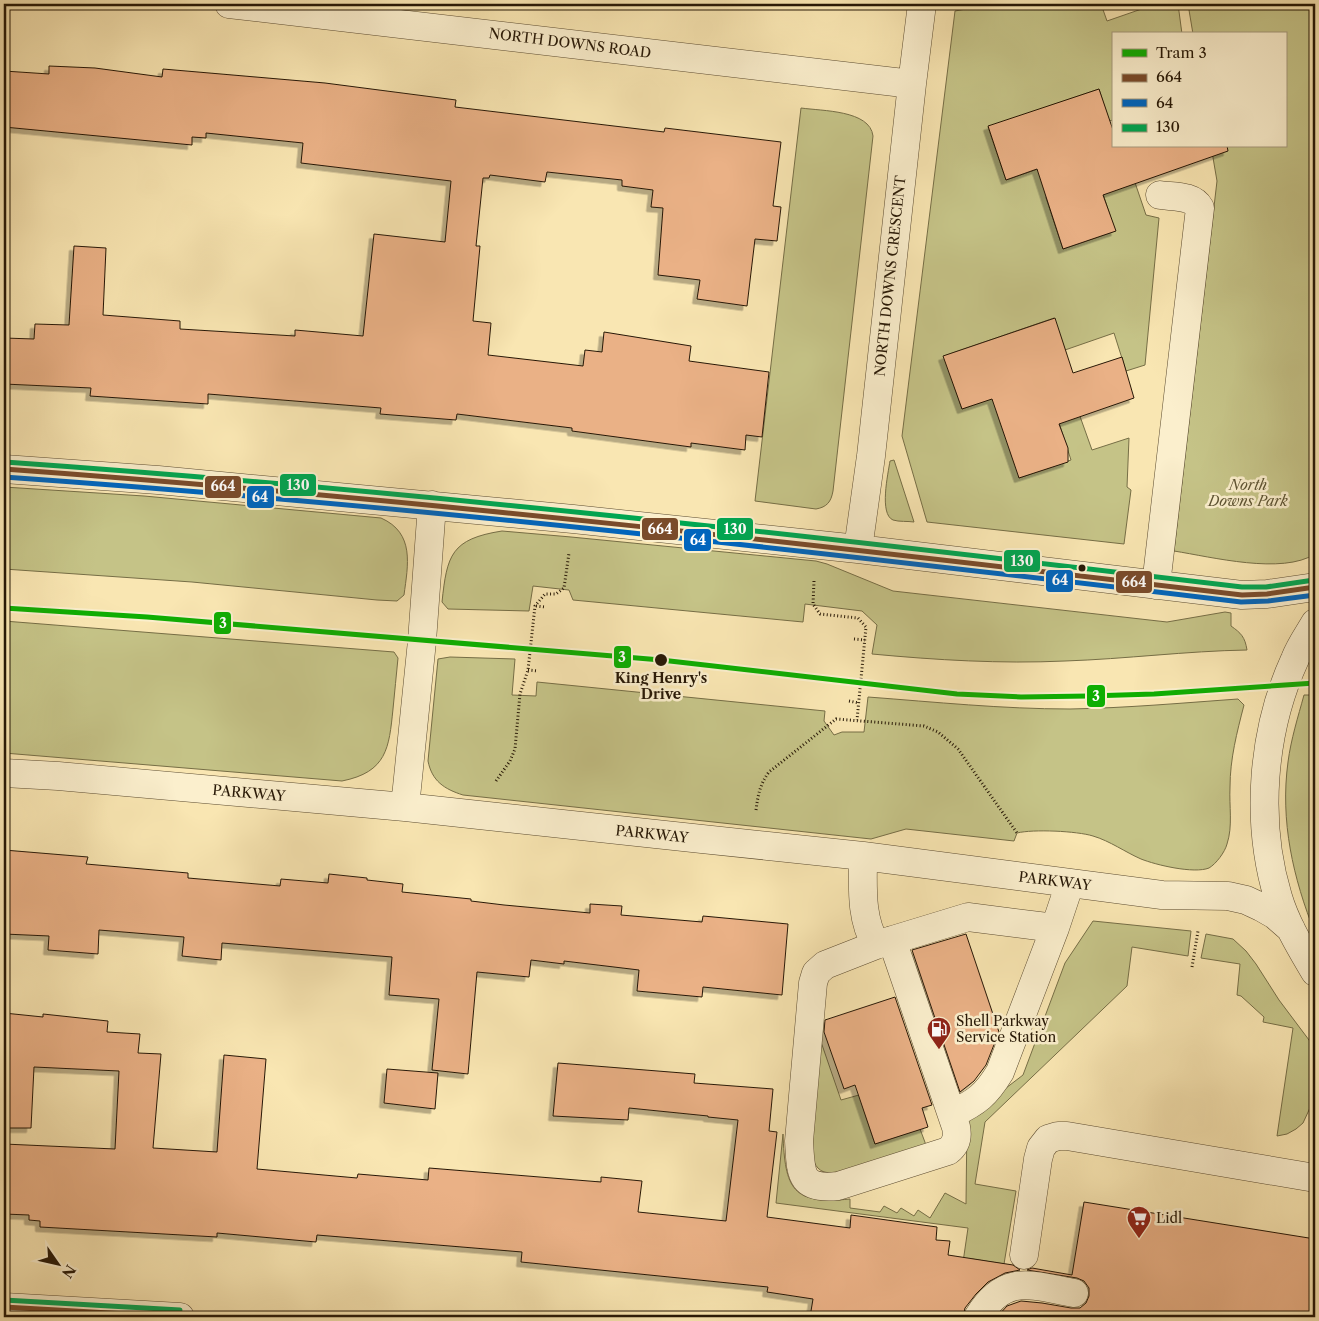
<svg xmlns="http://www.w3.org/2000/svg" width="1319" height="1321" viewBox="0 0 1319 1321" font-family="'Libre Caslon Text',serif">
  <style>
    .green { fill: #c5c387; stroke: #766e46 }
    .building { fill: #eab186; stroke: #271806; filter: url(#shadow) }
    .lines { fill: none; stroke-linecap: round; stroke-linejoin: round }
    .minor-casing { stroke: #5c4c31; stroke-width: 29 }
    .path { stroke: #271806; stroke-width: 3; stroke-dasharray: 1 2.5; stroke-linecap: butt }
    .minor { stroke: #fbefcd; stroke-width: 28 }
    .bus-1-casing { stroke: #fbefcd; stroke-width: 9 }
    .bus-2-casing { stroke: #fbefcd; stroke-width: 9 }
    .bus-3-casing { stroke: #fbefcd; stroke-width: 9 }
    .bus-1 { stroke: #7a4b2a; stroke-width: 5 }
    .bus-2 { stroke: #0065bd; stroke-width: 5 }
    .bus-3 { stroke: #00a651; stroke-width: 5 }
    .tram-1-casing { stroke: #fbefcd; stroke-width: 9 }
    .tram-1 { stroke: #0eae02; stroke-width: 5 }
    .bus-dot { fill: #271806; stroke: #fbefcd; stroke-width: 2 }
    .labels { text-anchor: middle; stroke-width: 5; stroke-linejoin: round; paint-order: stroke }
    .street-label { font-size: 14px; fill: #271806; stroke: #fbefcd }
    .park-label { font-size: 14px; font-style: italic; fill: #5e5433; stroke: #fbefcd }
    .stop-label { font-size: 14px; font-weight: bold; fill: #271806; stroke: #fbefcd }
    .poi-label { font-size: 14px; fill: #271806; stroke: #fbefcd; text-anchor: start }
    .line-badge { stroke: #fbefcd; stroke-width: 2 }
    .badge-label { font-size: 14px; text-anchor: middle; font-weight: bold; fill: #fff }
  </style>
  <defs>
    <filter id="shadow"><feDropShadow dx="-4.5" dy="4.5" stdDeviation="0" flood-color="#0004"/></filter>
  </defs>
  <rect width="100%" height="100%" fill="#f9e6b2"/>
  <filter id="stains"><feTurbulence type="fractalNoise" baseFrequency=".004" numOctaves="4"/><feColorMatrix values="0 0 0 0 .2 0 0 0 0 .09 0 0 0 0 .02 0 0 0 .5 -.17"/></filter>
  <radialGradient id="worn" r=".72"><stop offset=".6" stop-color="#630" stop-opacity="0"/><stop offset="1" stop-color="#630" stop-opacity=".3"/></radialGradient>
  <!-- green -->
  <path class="green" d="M 964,4 L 1101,4 L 1107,21 L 1156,4 L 1178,4 L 1182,34 L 1113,34 L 1113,120 L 1109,121 L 1099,89 L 988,127 L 1006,180 L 1052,164 L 1046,198 L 1063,249 L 1115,231 L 1096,172 L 1128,162 L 1146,215 L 1159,218 L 1145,365 L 1126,371 L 1114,333 L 1065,350 L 1054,318 L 944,356 L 962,409 L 1008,393 L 1019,478 L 1071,460 L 1052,401 L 1072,394 L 1092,450 L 1129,438 L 1127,487 L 1131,490 L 1124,544 L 927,522 L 902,436 L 955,11 L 966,9 Z
    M 1188,4 L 1315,4 L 1315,554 C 1282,575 1212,557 1174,551 L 1217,181 L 1211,146 L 1285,146 L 1285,34 L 1193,34 Z
    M 801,108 C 822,111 870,110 873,136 L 833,491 C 831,502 827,507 816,509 L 755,501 Z
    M 894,460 L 914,522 C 908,521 899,522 893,520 C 879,514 888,474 890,461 Z
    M 4,487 L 144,496 L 381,518 C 415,533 408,565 404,595 L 397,601 L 377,600 L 192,582 L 4,569 Z
    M 502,531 L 571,537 L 816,561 L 827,564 L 893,591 L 1167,622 L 1225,612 L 1231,613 L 1231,626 C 1241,633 1245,637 1247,650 C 1186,651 1126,659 1065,661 C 1001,664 936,660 872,654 L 877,625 L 862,611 L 805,604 L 803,622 L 573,600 L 569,590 L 533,586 L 529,611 L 448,609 L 442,602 C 447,555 451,539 502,531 Z
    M 4,621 L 394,652 L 398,658 C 396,675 395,692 393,709 C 389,748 387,772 342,781 L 4,753 Z
    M 450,657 L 515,659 L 512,695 L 536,696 L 537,682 L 825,711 L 824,721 L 834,735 L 842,732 L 864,732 L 868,697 C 935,702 1002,709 1070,709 C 1126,708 1182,703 1238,699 L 1244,705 C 1237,732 1230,759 1230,787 C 1229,806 1233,826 1227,844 C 1225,852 1216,864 1209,868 C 1194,874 1156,865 1141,859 C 1125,852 1110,841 1093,836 C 1077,831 1033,829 1017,833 L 1014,841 L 906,829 L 871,839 L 463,795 C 444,789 432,781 428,761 L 438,659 Z
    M 1304,695 L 1315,695 L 1315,933 C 1293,878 1280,821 1288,762 C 1291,739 1298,717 1304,695 Z
    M 1093,921 L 1191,931 L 1188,956 L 1132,947 L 1127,986 L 985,1122 L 975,1184 L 1016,1191 L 1004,1264 L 972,1259 L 963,1317 L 955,1317 L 968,1228 L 776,1203 L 783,1134 C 785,1189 792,1205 850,1199 L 850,1208 L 880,1212 L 884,1206 L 897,1213 L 901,1208 L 914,1216 L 918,1210 L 930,1218 L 945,1193 L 966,1204 L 967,1118 L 1023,1075 L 1065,963 Z
    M 1206,934 L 1233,939 L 1246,951 L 1256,964 L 1279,1000 L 1315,1048 L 1315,1097 L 1303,1123 L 1296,1129 L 1287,1134 L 1277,1136 L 1293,1028 L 1263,1022 L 1264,1017 L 1241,996 L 1237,995 L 1240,964 L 1201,958 Z
    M 819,1036 L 841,1100 L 859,1095 L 875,1144 L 920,1129 L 926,1145 C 909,1150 837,1178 824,1172 C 814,1168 813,1159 811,1149 Z"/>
  <!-- building -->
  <path class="building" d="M 49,66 L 95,68 L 162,77 L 163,69 L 325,83 L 456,100 L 455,107 L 664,132 L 665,128 L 781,142 L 773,206 L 781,207 L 777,241 L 755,239 L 747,306 L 697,299 L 700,280 L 658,275 L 663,208 L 651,207 L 653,190 L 622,186 L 622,180 L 547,172 L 545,182 L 490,175 L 489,178 L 483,178 L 476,246 L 480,246 L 473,321 L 491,323 L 488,355 L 583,366 L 585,350 L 602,352 L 604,332 L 691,346 L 689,361 L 769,372 L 762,437 L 746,435 L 745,450 L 691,443 L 691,447 L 572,431 L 572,428 L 457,414 L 456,420 L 380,414 L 381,408 L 208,394 L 208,404 L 90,396 L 91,388 L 4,384 L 4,338 L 34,339 L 35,324 L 69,325 L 74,246 L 106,248 L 103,315 L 180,321 L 180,329 L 295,336 L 295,330 L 363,336 L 374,234 L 445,242 L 451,181 L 301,163 L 303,143 L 206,133 L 206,138 L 192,137 L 192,145 L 4,127 L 4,71 L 49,74 Z
    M 1099,89 L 1113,130 L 1113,146 L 1227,146 L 1228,151 L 1103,195 L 1116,231 L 1063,249 L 1037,169 L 1006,180 L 988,126 Z
    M 1055,318 L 1073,373 L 1122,357 L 1134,398 L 1059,424 L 1068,448 L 1068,462 L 1019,478 L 992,399 L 962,409 L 943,356 Z
    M 4,850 L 88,857 L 86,864 L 188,873 L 188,878 L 280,886 L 281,879 L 328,883 L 329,874 L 367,878 L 367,880 L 403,884 L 402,892 L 471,899 L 471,901 L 504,905 L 590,913 L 590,904 L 622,906 L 621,915 L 702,922 L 703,916 L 788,924 L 782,995 L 703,987 L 702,997 L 637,991 L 639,970 L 564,961 L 564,964 L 531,960 L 529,977 L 477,972 L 468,1074 L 432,1070 L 439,999 L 389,995 L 392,957 L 222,943 L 221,960 L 182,956 L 184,937 L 99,930 L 98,954 L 48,950 L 49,936 L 4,934 Z
    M 966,934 L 999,1032 L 986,1065 L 974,1081 L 960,1092 L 912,950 Z
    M 895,997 L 932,1105 L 922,1108 L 928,1127 L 875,1144 L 855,1085 L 844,1089 L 824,1032 L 825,1020 Z
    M 4,1013 L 43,1017 L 43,1014 L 108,1021 L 107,1032 L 140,1034 L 138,1053 L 161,1054 L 153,1148 L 217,1152 L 224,1055 L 266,1059 L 257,1169 L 357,1178 L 358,1174 L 428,1180 L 429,1168 L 601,1182 L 601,1177 L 642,1181 L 638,1212 L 726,1221 L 738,1120 L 708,1117 L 708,1116 L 629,1108 L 628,1120 L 553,1116 L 558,1063 L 695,1074 L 694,1083 L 773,1089 L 769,1131 L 777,1132 L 767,1217 L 850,1228 L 851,1215 L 937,1227 L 936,1240 L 950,1241 L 948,1255 L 1013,1265 L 1020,1270 L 1005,1273 L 988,1282 L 976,1294 L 965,1308 L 963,1317 L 935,1317 L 897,1312 L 896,1317 L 810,1317 L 813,1299 L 767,1292 L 768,1287 L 521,1262 L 522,1252 L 317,1235 L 316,1242 L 217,1233 L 217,1237 L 40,1227 L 40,1221 L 29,1220 L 29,1215 L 4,1214 L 4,1144 L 115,1149 L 119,1071 L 34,1067 L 31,1128 L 4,1128 Z
    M 387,1069 L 438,1073 L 435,1109 L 384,1103 Z
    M 1084,1202 L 1315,1239 L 1315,1317 L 997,1317 L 1007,1306 L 1021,1301 L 1042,1303 L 1071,1308 L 1080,1308 L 1086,1303 L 1089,1296 L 1089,1288 L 1084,1281 L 1077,1278 L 1027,1270 L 1032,1268 L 1072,1275 Z"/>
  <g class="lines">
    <defs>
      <path id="minor" d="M 229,4 L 912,84
        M 4,469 L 158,480 L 573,519 L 858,549 L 1242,595 L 1267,594 L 1315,587
        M 858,549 L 871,456 L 912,84 L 922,4
        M 1156,585 L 1200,208 C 1193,195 1174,197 1160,195
        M 1315,623 C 1308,635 1300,646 1295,659 C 1262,731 1255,821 1278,897 C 1286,924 1301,948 1315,972
        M 4,773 L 58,776 L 405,807 L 702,839 L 863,856 L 1162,895 L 1228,896 L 1246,900 L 1261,907 L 1275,915 L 1291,929
        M 405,807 L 422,641 L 432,505
        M 863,856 C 863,887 860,917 876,945 L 825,965 L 816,973 L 813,983 L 799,1141 C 801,1173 799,1190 838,1186 L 948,1151 C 956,1145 958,1137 956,1127 L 892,940
        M 876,945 L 968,917 L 1055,928 L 1070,883
        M 952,1114 C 977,1102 986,1095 1000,1072 L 1055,928
        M 1024,1255 L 1038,1159 L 1041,1148 L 1048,1139 L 1058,1136 L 1067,1136 L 1315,1178
        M 4,1307 L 180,1317
        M 978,1317 C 1005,1273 1030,1285 1074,1293"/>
    </defs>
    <!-- minor casing -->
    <use href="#minor" class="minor-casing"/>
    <!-- path -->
    <path class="path" d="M 814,581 L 813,604 L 820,614 L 858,618 L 866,627 L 857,720
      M 536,606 L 545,607
      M 854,639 L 865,640
      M 528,670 L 538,671
      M 849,701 L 859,703
      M 496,781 L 510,761 L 515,749 L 520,694 L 528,670 L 535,606 L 545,594 L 556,594 L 564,588 L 569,553
      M 756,810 C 758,795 760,784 769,772 L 836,719 L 924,726 L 938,732 L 958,749 L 1017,833
      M 1192,967 L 1198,931"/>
    <!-- minor -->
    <use href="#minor" class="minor"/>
    <defs>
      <path id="bus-1" d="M 4,469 C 418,499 830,546 1242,595 L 1267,594 L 1315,587
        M 4,1307 L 180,1317"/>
      <path id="bus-2" d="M 4,477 C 417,506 829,553 1241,602 L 1268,601 L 1315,595
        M 4,1314 L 52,1317"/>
      <path id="bus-3" d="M 5,462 C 418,491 830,538 1242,587 L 1266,587 L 1314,580
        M 4,1300 L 180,1310"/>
    </defs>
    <!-- bus-1 casing -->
    <use href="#bus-1" class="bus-1-casing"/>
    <!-- bus-2 casing -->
    <use href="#bus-2" class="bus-2-casing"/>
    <!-- bus-3 casing -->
    <use href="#bus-3" class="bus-3-casing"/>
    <!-- bus-1 -->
    <use href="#bus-1" class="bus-1"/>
    <!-- bus-2 -->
    <use href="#bus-2" class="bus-2"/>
    <!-- bus-3 -->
    <use href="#bus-3" class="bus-3"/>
    <defs>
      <path id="tram-1" d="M 4,608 L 147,617 L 661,660 L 957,694 L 1021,697 L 1089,696 L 1154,694 L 1315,683"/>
    </defs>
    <!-- tram-1 casing -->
    <use href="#tram-1" class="tram-1-casing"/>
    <!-- tram-1 -->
    <use href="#tram-1" class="tram-1"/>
  </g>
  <!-- icons -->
  <defs>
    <symbol id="fuel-pin" viewBox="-11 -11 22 30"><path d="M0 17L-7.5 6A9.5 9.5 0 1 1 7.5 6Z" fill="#8f2418" stroke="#fbefcd"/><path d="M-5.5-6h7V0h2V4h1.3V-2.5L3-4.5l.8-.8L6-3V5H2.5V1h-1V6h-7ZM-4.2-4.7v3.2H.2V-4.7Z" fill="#fff"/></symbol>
    <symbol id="supermarket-pin" viewBox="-11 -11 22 30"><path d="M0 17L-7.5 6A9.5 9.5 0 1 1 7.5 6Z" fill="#8f2418" stroke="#fbefcd"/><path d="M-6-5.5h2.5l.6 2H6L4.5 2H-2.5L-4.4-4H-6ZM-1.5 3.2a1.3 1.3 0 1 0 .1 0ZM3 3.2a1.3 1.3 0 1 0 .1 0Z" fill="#fff"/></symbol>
  </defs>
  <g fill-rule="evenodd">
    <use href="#fuel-pin" x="925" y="1015" width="28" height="38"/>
    <use href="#supermarket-pin" x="1125" y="1204" width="28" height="38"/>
  </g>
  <!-- markers -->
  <g class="bus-dot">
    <circle cx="1082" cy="568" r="4.5"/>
    <circle cx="661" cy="660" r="7"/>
  </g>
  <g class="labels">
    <!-- street labels -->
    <g class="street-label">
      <text transform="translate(570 43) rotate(7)" y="5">NORTH DOWNS ROAD</text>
      <text transform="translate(890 276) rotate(-84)" y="5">NORTH DOWNS CRESCENT</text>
      <text transform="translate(249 793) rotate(5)" y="5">PARKWAY</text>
      <text transform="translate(652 834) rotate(6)" y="5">PARKWAY</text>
      <text transform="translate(1055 881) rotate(7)" y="5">PARKWAY</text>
    </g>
    <!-- park labels -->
    <g class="park-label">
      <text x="1248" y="490">North<tspan x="1248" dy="16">Downs Park</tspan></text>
    </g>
    <!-- stop labels -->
    <g class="stop-label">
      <text x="661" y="683">King Henry's<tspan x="661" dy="16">Drive</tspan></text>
    </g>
    <!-- poi labels -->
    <g class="poi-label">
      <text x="956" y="1026">Shell Parkway<tspan x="956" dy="16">Service Station</tspan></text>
      <text x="1156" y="1223">Lidl</text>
    </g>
  </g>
  <g class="line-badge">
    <rect x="279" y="473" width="38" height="24" rx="5" fill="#00a651"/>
    <rect x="204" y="475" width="38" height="24" rx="5" fill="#7a4b2a"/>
    <rect x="246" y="485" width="29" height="24" rx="5" fill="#0065bd"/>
    <rect x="641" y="517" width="38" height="24" rx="5" fill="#7a4b2a"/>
    <rect x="716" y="517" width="38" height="24" rx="5" fill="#00a651"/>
    <rect x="683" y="528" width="29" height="24" rx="5" fill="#0065bd"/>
    <rect x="1003" y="549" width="38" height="24" rx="5" fill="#00a651"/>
    <rect x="1045" y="569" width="29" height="24" rx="5" fill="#0065bd"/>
    <rect x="1115" y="570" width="38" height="24" rx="5" fill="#7a4b2a"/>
    <rect x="213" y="611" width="19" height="24" rx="5" fill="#0eae02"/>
    <rect x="613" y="645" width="19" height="24" rx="5" fill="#0eae02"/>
    <rect x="1086" y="684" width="20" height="24" rx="5" fill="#0eae02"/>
  </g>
  <g class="badge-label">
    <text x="298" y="490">130</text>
    <text x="223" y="491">664</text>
    <text x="260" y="502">64</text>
    <text x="660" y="534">664</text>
    <text x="735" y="534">130</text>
    <text x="698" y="545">64</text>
    <text x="1022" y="566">130</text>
    <text x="1060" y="585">64</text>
    <text x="1134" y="587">664</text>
    <text x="223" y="628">3</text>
    <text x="622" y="662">3</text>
    <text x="1096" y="701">3</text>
  </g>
  <!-- margin -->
  <rect width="1319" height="1321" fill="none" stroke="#f9e6b2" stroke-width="20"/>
  <rect x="5" y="5" width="1309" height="1311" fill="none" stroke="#271806" stroke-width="2.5"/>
  <rect x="10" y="10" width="1299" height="1301" fill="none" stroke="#271806"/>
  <!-- legend -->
  <rect x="1112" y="32" width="175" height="115" fill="#fbefcd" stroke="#a6997d"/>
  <rect x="1122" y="49" width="25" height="8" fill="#0eae02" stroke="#a6997d"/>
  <text x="1156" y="58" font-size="15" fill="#271806">Tram 3</text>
  <rect x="1122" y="74" width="25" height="8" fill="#7a4b2a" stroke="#a6997d"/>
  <text x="1156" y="82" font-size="15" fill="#271806">664</text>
  <rect x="1122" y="99" width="25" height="8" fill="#0065bd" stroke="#a6997d"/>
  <text x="1156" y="108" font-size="15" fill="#271806">64</text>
  <rect x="1122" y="124" width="25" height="8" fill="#00a651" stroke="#a6997d"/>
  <text x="1156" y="132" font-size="15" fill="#271806">130</text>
  <!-- north arrow -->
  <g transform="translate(58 1264) rotate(124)" stroke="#fbefcd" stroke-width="4" paint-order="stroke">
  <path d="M0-4L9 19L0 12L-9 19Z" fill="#271806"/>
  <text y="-8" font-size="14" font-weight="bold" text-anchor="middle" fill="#271806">N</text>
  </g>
  <rect width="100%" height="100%" filter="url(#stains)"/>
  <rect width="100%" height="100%" fill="url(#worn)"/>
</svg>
